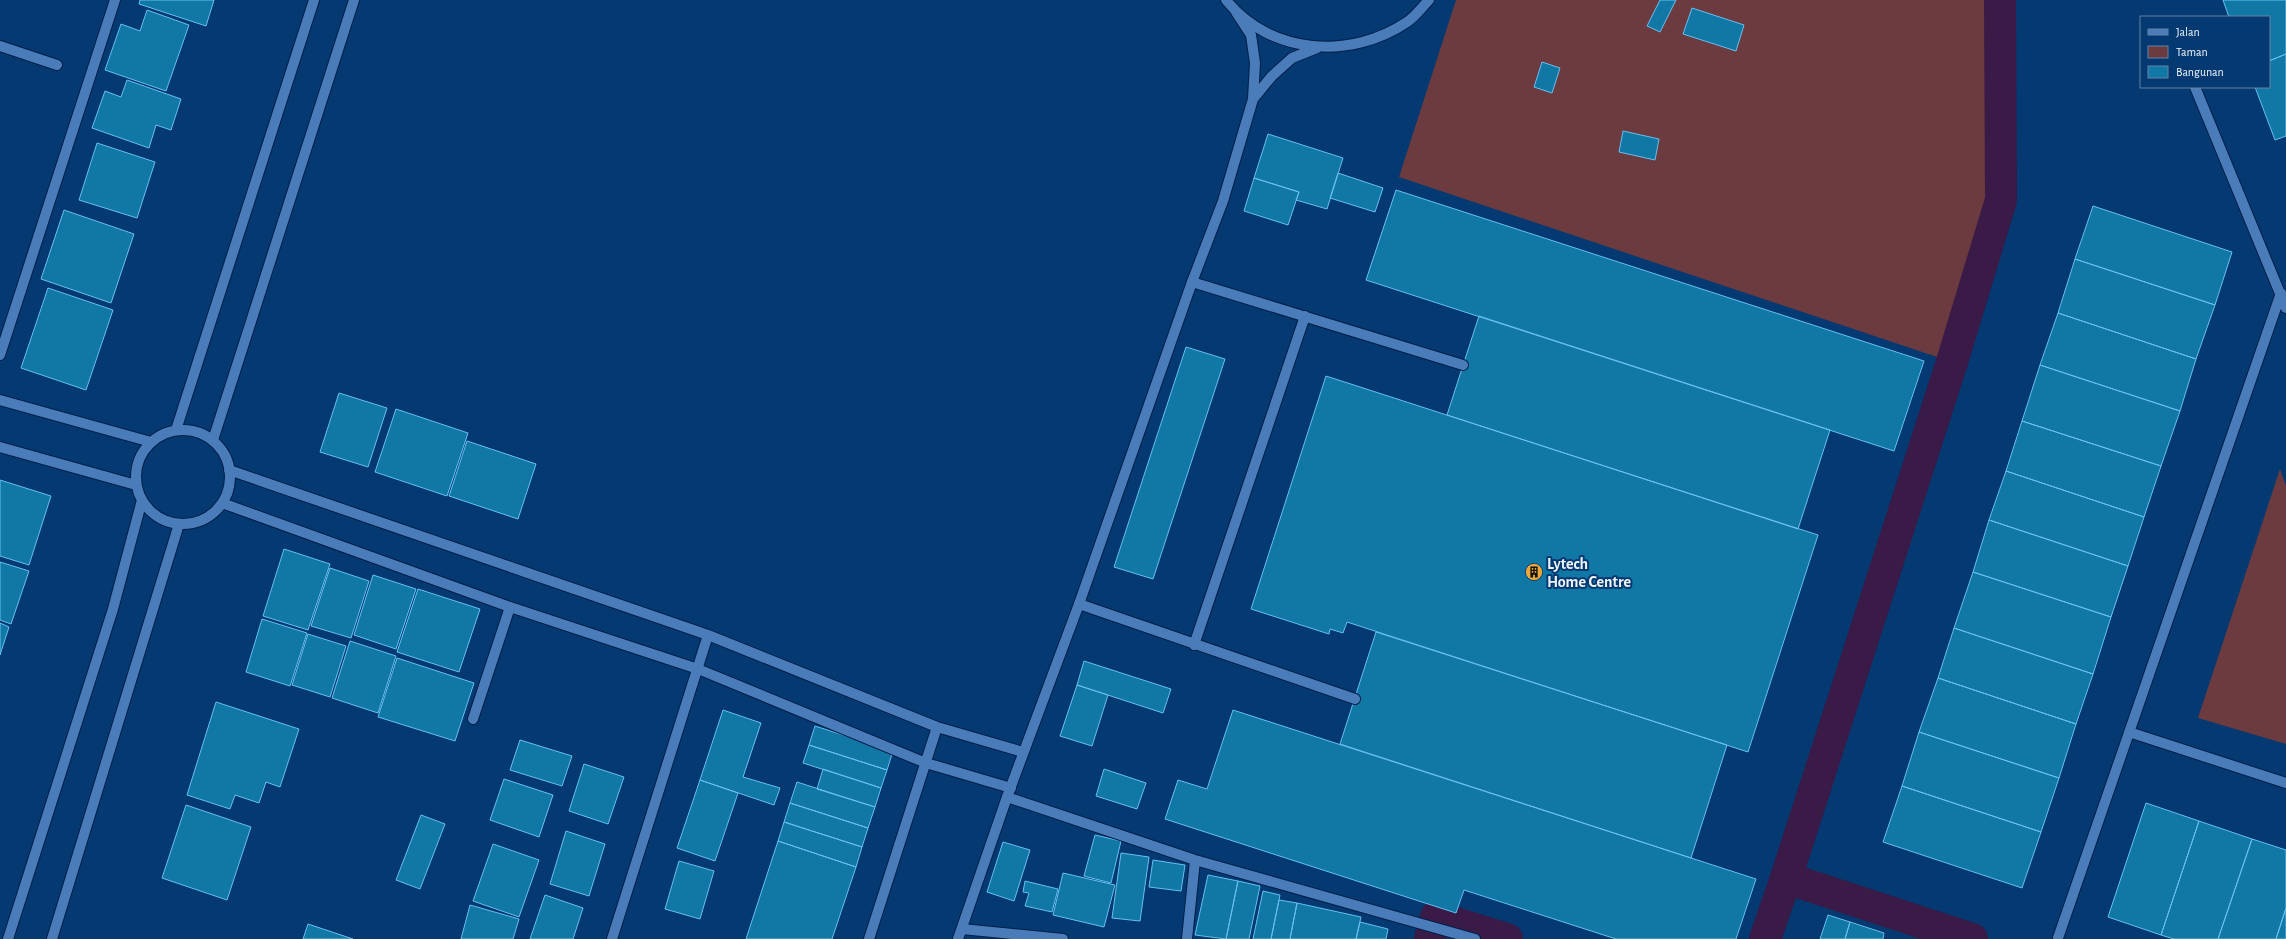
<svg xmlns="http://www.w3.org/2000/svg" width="2286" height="939" viewBox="0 0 2286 939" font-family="'Alegreya Sans',sans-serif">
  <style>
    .green { fill: #6c3b40 }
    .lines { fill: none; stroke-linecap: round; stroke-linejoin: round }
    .canal { stroke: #3a1a47; stroke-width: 32 }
    .building { fill: #1178a5; stroke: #67bff0 }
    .service-casing { stroke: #001f49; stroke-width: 12 }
    .minor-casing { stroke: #001f49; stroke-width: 12 }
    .tertiary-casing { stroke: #001f49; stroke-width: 12 }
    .service { stroke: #4b7cba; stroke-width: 10 }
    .minor { stroke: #4b7cba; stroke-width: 10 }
    .tertiary { stroke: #4b7cba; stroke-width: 10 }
    .labels { text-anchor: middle; stroke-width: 4; stroke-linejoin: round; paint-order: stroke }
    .poi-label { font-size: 16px; font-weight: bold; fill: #eef3fa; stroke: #043971; text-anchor: start }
  </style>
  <rect width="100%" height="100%" fill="#043971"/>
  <!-- green -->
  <path class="green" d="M 1456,0 L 2000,0 L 2001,200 L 1952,362 L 1399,177 Z
    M 2280,469 L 2286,486 L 2286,744 L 2198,718 Z"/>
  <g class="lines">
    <!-- canal -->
    <path class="canal" d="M 1430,939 L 1436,917 L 1507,939
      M 1765,939 L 1786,878
      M 1972,939 L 1786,878 L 1952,362 L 2001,200 L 2000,0"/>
  </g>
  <!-- building -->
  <path class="building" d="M 140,0 L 214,0 L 206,26 L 139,4 Z
    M 1660,0 L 1676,0 L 1660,32 L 1647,26 Z
    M 2223,0 L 2286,0 L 2286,54 L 2269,61 L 2269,17 L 2229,17 Z
    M 1692,8 L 1744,25 L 1736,51 L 1683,34 Z
    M 147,10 L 189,25 L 166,91 L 105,70 L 121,24 L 140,31 Z
    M 2286,54 L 2286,136 L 2275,140 L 2255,87 L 2269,87 L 2269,61 Z
    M 1542,62 L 1560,68 L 1552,93 L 1534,87 Z
    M 127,80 L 181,99 L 171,130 L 156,125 L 149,148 L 92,128 L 105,91 L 121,97 Z
    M 1623,131 L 1659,139 L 1655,160 L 1619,152 Z
    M 1268,134 L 1343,158 L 1327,209 L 1296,200 L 1299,192 L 1254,178 Z
    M 97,143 L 155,162 L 137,218 L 79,200 Z
    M 1338,173 L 1383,188 L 1375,212 L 1330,198 Z
    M 1254,178 L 1299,192 L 1288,225 L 1244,211 Z
    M 1396,190 L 1924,361 L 1894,451 L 1366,280 Z
    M 2093,206 L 2232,252 L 2215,305 L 2075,259 Z
    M 64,210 L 134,234 L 111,303 L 41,279 Z
    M 2075,259 L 2215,305 L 2196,359 L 2058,313 Z
    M 48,288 L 113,310 L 86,390 L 21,368 Z
    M 2058,313 L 2196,359 L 2180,411 L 2040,365 Z
    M 1479,316 L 1830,430 L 1798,529 L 1447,415 Z
    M 1186,347 L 1225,359 L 1153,579 L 1114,567 Z
    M 2040,365 L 2180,411 L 2161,466 L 2022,421 Z
    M 1326,376 L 1818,535 L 1748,752 L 1347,622 L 1343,633 L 1330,629 L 1329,634 L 1251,609 Z
    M 339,393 L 387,408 L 368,467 L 320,452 Z
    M 396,409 L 468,433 L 447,496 L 375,472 Z
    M 2022,421 L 2161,466 L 2144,517 L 2006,471 Z
    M 467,441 L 536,464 L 518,519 L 449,496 Z
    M 2006,471 L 2144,517 L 2128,566 L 1989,520 Z
    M 0,480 L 51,496 L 29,565 L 0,556 Z
    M 1989,520 L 2128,566 L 2111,617 L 1973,572 Z
    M 284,549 L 330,564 L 308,630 L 263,616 Z
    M 0,562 L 29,571 L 11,624 L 0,620 Z
    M 330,568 L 369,581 L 351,638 L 311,626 Z
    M 1973,572 L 2111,617 L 2093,674 L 1954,628 Z
    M 373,575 L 416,589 L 396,649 L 354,635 Z
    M 418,589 L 480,609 L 459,672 L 397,652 Z
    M 262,619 L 307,633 L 290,686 L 246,672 Z
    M 0,623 L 9,627 L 0,655 Z
    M 1954,628 L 2093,674 L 2076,724 L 1938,678 Z
    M 1376,632 L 1727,745 L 1691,858 L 1340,744 Z
    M 308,634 L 346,646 L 330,697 L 292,685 Z
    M 350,641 L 396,656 L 378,713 L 332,698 Z
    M 397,658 L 474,683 L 455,741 L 378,717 Z
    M 1084,661 L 1171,689 L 1163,713 L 1077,685 Z
    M 1938,678 L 2076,724 L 2059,778 L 1919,732 Z
    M 1077,685 L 1108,695 L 1092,746 L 1060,736 Z
    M 216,702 L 299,729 L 280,787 L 266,782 L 259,803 L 235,795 L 230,809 L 187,795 Z
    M 723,710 L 761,723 L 743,777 L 780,788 L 774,805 L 700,780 Z
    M 1233,710 L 1756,879 L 1736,939 L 1616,939 L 1464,890 L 1456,913 L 1165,819 L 1178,780 L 1207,789 Z
    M 815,726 L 893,751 L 887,770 L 809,745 Z
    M 1919,732 L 2059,778 L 2041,832 L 1902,786 Z
    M 520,740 L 572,756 L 562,786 L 510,770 Z
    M 809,745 L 887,770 L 881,788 L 803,763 Z
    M 584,764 L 624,777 L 608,824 L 569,811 Z
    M 823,769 L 881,788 L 875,807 L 817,789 Z
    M 1104,769 L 1146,783 L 1137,809 L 1096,796 Z
    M 504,779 L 553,795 L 539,837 L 490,820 Z
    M 700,780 L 738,793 L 715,861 L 677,848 Z
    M 797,782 L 875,807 L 868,828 L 790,803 Z
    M 1902,786 L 2041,832 L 2022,888 L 1883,842 Z
    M 790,803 L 868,828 L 862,847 L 784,822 Z
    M 2146,803 L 2199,821 L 2161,935 L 2108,917 Z
    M 186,805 L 251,827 L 227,900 L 162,878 Z
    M 421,815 L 445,824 L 420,889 L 396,880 Z
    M 2199,821 L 2252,839 L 2218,939 L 2174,939 L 2161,935 Z
    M 784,822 L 862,847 L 856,867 L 778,841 Z
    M 566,831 L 605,844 L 589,896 L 550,884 Z
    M 1095,835 L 1121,841 L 1111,883 L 1084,876 Z
    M 2252,839 L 2286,850 L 2286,908 L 2276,939 L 2218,939 Z
    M 778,841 L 856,867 L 832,939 L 746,939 Z
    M 1003,842 L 1030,850 L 1014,901 L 987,892 Z
    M 493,844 L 539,860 L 519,917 L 473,901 Z
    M 1121,853 L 1149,857 L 1140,921 L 1112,918 Z
    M 1153,860 L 1185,865 L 1181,891 L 1149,887 Z
    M 679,861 L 714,871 L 700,919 L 665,909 Z
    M 1063,873 L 1115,885 L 1104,927 L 1053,915 Z
    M 1208,875 L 1238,881 L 1226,939 L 1195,935 Z
    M 1025,881 L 1058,889 L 1052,912 L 1025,906 L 1029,893 L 1023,892 Z
    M 1238,881 L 1260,886 L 1249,939 L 1226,939 Z
    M 1263,891 L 1280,895 L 1271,939 L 1253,939 Z
    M 545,895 L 583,908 L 573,939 L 530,939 Z
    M 1279,900 L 1297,903 L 1290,939 L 1271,939 Z
    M 1297,903 L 1361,917 L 1356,939 L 1290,939 Z
    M 470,905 L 519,919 L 513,939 L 461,939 Z
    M 2286,908 L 2286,939 L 2276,939 Z
    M 1828,915 L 1850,922 L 1845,939 L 1820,939 Z
    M 1360,922 L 1388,929 L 1386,939 L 1356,939 Z
    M 1850,922 L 1884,933 L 1883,939 L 1845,939 Z
    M 308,924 L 353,939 L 303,939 Z"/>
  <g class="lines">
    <defs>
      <path id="service" d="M 2195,87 L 2286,308
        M 1192,282 L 1463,365
        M 1079,604 L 1355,699
        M 1194,645 L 1305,316
        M 473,719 L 510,607
        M 2129,732 L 2286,783
        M 2058,938 L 2281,293"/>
      <path id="minor" d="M 0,46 L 57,65
        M 0,355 L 115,0
        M 0,400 L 151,442
        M 176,430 L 314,0
        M136 477a47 47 0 1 1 94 0a47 47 0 1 1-94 0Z
        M 213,440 L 354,0
        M 0,447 L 136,485
        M 229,470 L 708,635 L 937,727 L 1023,752
        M 222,503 L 510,607 L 698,669 L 926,763 L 1011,788
        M 1007,797 L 1195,860 L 1475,939
        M 962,929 L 1063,939
        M 8,939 L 113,609 L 142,500
        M 52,939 L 179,524
        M 612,939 L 708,635
        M 869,939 L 937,727
        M 1187,939 L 1195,860"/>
      <path id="tertiary" d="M 1226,0 C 1270,55 1351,60 1407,22 C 1415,17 1422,7 1429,0
        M 1253,99 L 1272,76 L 1292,58 L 1317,48
        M 958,939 L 1007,797 L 1079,604 L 1192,282 L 1223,201 L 1253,99 L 1255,63 L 1251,35 L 1236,12"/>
    </defs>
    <!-- service casing -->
    <use href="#service" class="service-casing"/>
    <!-- minor casing -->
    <use href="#minor" class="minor-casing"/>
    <!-- tertiary casing -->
    <use href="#tertiary" class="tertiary-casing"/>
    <!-- service -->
    <use href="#service" class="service"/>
    <!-- minor -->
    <use href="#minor" class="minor"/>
    <!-- tertiary -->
    <use href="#tertiary" class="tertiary"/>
  </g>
  <!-- icons -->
  <defs>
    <symbol id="building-disc" viewBox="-11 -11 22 22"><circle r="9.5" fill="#eda83b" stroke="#043971"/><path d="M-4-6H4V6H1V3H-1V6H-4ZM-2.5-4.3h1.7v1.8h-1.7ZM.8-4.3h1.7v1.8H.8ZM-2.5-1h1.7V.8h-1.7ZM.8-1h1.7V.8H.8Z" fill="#111"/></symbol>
  </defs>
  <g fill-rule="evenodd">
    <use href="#building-disc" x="1524" y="562" width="20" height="20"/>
  </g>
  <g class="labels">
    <!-- poi labels -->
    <g class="poi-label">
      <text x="1547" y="569">Lytech<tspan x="1547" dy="18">Home Centre</tspan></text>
    </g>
  </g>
  <!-- legend -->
  <rect x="2140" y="16" width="130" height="72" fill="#043971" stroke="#6283a8"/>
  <rect x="2148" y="29" width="20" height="6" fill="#4b7cba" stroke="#6283a8"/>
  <text x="2176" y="36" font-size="12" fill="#eef3fa">Jalan</text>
  <rect x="2148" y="46" width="20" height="12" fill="#6c3b40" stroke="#6283a8"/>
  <text x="2176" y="56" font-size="12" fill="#eef3fa">Taman</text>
  <rect x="2148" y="66" width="20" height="12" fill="#1178a5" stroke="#6283a8"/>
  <text x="2176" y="76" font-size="12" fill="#eef3fa">Bangunan</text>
</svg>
